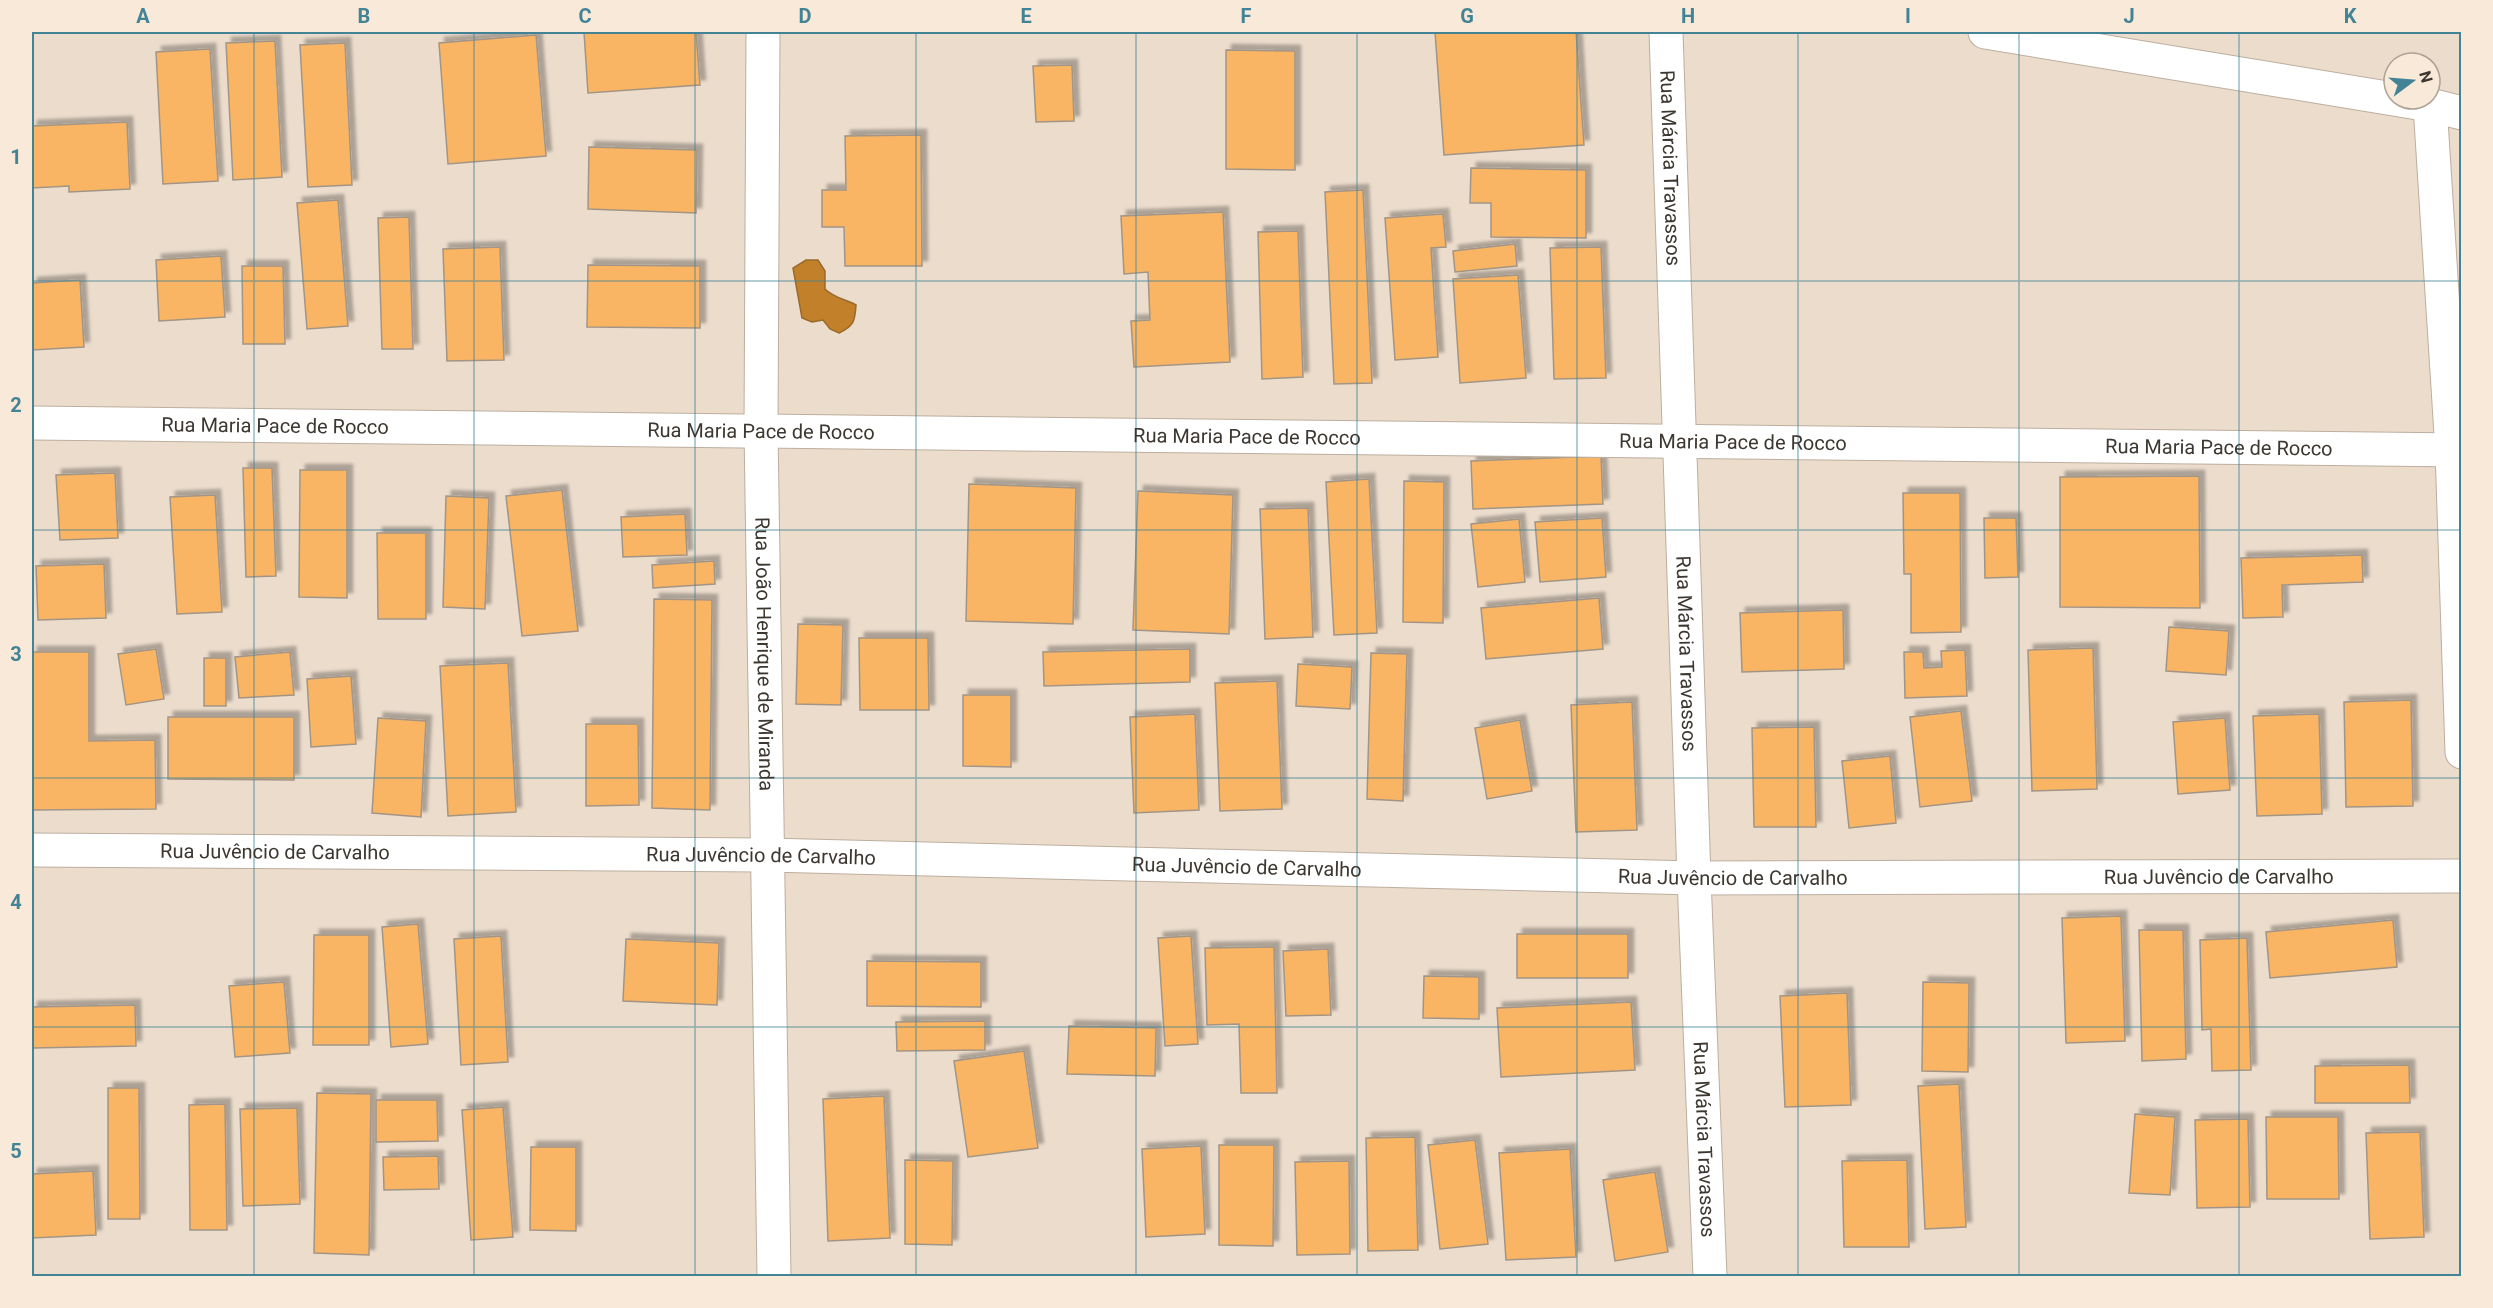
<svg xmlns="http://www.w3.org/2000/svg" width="2493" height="1308" viewBox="0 0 2493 1308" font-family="Roboto,sans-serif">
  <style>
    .water { fill: #c18029; stroke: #996a2b; stroke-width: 1.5 }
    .building { fill: #f9b563; stroke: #a39586; stroke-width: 1.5; filter: url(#shadow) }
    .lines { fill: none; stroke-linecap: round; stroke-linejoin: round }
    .street-casing { stroke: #bdae9f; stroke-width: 35 }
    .secondary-casing { stroke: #bdae9f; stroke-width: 35 }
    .street { stroke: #fff; stroke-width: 33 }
    .secondary { stroke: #fff; stroke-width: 33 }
    .grid { fill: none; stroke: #428396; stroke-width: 1.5; stroke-opacity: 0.55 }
    .labels { text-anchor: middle; stroke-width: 5; stroke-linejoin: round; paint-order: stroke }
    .street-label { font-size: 20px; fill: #3d3731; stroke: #f8e9d9 }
    .neatline { fill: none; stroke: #428396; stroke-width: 2 }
    .grid-label { font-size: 20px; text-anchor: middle; font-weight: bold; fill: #428396 }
  </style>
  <defs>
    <filter id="shadow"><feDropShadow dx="5.5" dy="-5.5" stdDeviation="1.5" flood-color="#0004"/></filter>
  </defs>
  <rect width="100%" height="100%" fill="#ebdccc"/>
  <!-- water -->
  <path class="water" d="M 806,260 L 818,260 L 825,271 L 825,289 C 834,298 845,299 856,305 C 855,321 854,326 839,333 L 830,329 L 823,320 L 812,322 L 802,318 L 793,268 Z"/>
  <!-- building -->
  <path class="building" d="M 584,32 L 696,32 L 700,85 L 588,93 Z
    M 1435,32 L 1576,32 L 1584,145 L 1444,155 Z
    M 536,35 L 546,156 L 448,164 L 439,43 Z
    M 275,41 L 282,177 L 233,180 L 226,43 Z
    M 345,43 L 352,185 L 308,187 L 300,45 Z
    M 210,49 L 218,181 L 163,184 L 156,52 Z
    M 1226,50 L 1295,51 L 1295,170 L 1226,169 Z
    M 1072,65 L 1074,121 L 1036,122 L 1033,66 Z
    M 127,122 L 130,189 L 69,192 L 69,186 L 32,188 L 32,126 Z
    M 921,135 L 922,266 L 845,266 L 844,227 L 822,227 L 822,190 L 846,190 L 845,136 Z
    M 589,147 L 697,150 L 696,213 L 588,209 Z
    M 1471,168 L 1586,170 L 1586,238 L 1491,237 L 1491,203 L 1470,203 Z
    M 1363,190 L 1372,383 L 1334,384 L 1325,192 Z
    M 338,200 L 348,326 L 307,329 L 297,203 Z
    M 1223,212 L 1230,362 L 1134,367 L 1131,321 L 1150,320 L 1148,272 L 1124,274 L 1121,216 Z
    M 1443,214 L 1446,247 L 1431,248 L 1438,357 L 1395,360 L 1385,218 Z
    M 409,217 L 413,349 L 382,349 L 378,218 Z
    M 1298,231 L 1303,377 L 1262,379 L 1258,232 Z
    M 1515,244 L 1517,266 L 1455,272 L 1453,251 Z
    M 500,247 L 504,360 L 447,361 L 443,249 Z
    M 1601,247 L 1606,378 L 1554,379 L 1550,248 Z
    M 221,256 L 225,317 L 159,321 L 156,260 Z
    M 588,265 L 700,266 L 700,328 L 587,327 Z
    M 242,266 L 283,266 L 285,344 L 243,344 Z
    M 1518,275 L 1526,378 L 1460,383 L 1453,279 Z
    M 80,280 L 84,347 L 32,350 L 32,283 Z
    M 1601,456 L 1603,504 L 1473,509 L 1471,461 Z
    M 243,468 L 272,468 L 276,576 L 246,577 Z
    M 300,470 L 347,470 L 347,598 L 299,597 Z
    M 115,473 L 118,538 L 60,540 L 56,475 Z
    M 2199,476 L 2200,608 L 2060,607 L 2060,477 Z
    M 1369,479 L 1377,633 L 1334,635 L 1326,482 Z
    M 1404,481 L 1444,482 L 1443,623 L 1403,622 Z
    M 969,484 L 1076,488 L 1073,624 L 966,621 Z
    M 562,490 L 578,631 L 522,636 L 506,496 Z
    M 1138,491 L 1233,495 L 1229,634 L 1133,630 Z
    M 1903,493 L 1960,493 L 1961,632 L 1911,633 L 1911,574 L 1904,574 Z
    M 215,495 L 222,612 L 177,614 L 170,497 Z
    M 446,496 L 489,498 L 485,609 L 443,607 Z
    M 1308,508 L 1313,637 L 1265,639 L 1260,509 Z
    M 685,514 L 687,555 L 623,557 L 621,517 Z
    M 1602,518 L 1606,577 L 1540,582 L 1535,522 Z
    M 1984,518 L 2016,518 L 2018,577 L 1985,578 Z
    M 1519,519 L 1525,582 L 1478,587 L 1471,524 Z
    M 377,533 L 426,533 L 426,619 L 378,619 Z
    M 2362,555 L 2363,582 L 2282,585 L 2283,617 L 2243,618 L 2241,558 Z
    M 714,561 L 715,584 L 653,588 L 652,565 Z
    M 104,564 L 106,618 L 38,620 L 36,566 Z
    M 1599,598 L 1603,649 L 1486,659 L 1481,608 Z
    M 654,599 L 712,600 L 710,810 L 652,808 Z
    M 1843,610 L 1844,669 L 1742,672 L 1740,613 Z
    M 798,624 L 843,625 L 841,705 L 796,704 Z
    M 2169,627 L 2229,631 L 2226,675 L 2166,671 Z
    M 859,638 L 928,638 L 929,710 L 860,710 Z
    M 2093,648 L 2097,789 L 2032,791 L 2028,650 Z
    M 156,649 L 164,699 L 126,705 L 118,654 Z
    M 1190,649 L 1190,682 L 1044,686 L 1043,652 Z
    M 1965,650 L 1967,696 L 1905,698 L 1904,652 L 1923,652 L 1924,668 L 1942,667 L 1941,651 Z
    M 32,652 L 89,652 L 89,741 L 155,740 L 156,809 L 32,810 Z
    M 290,652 L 294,695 L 239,698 L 235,657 Z
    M 1371,653 L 1407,654 L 1403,801 L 1367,799 Z
    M 204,658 L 226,658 L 226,706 L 204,706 Z
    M 508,663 L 516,812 L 448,816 L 440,666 Z
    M 1298,664 L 1352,667 L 1350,709 L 1296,706 Z
    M 351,676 L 356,744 L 311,747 L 307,679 Z
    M 1277,681 L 1282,809 L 1220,811 L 1215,683 Z
    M 963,695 L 1011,695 L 1011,767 L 963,766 Z
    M 2411,700 L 2413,806 L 2346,807 L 2344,702 Z
    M 1632,702 L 1637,830 L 1576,832 L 1571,705 Z
    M 1961,711 L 1972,801 L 1920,807 L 1910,717 Z
    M 1195,714 L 1199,810 L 1134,813 L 1130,717 Z
    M 2319,714 L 2322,814 L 2257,816 L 2253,716 Z
    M 168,717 L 294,717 L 294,780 L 168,779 Z
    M 378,718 L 426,721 L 421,817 L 372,813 Z
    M 2225,718 L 2230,790 L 2178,794 L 2173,722 Z
    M 1520,720 L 1532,791 L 1487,799 L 1475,728 Z
    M 586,724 L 638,724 L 639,805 L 586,806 Z
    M 1814,727 L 1816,827 L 1754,827 L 1752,728 Z
    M 1890,756 L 1896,823 L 1849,828 L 1842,761 Z
    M 2121,916 L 2125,1041 L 2066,1043 L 2062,918 Z
    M 2393,920 L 2397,967 L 2270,978 L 2266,932 Z
    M 418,924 L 428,1044 L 391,1047 L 382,927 Z
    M 2139,930 L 2183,930 L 2186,1059 L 2142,1061 Z
    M 1517,934 L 1628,934 L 1628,978 L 1517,978 Z
    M 314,935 L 369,935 L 369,1045 L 313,1045 Z
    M 501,936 L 508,1062 L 461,1065 L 454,939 Z
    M 1191,936 L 1198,1044 L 1165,1046 L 1158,938 Z
    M 2247,938 L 2251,1070 L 2212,1071 L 2211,1029 L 2202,1030 L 2200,940 Z
    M 626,939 L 719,943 L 717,1005 L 623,1001 Z
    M 1274,947 L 1277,1093 L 1241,1093 L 1239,1024 L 1207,1025 L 1205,948 Z
    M 1328,949 L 1331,1015 L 1286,1016 L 1283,951 Z
    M 867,961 L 981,962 L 981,1007 L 867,1006 Z
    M 1424,976 L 1479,977 L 1479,1019 L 1423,1018 Z
    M 284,982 L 290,1053 L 235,1057 L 229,986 Z
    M 1923,982 L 1969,983 L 1968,1072 L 1922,1071 Z
    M 1847,993 L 1851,1105 L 1785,1107 L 1780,996 Z
    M 1631,1002 L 1635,1070 L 1501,1077 L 1497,1008 Z
    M 135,1005 L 136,1046 L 32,1048 L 32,1007 Z
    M 985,1021 L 985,1050 L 897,1051 L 896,1022 Z
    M 1069,1026 L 1156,1028 L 1155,1076 L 1067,1074 Z
    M 1024,1051 L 1038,1148 L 968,1157 L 954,1061 Z
    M 2409,1065 L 2410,1103 L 2315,1103 L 2315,1066 Z
    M 1959,1084 L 1966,1227 L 1925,1229 L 1918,1086 Z
    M 108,1088 L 139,1088 L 140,1219 L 108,1219 Z
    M 317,1093 L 371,1094 L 369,1255 L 314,1253 Z
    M 884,1096 L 890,1238 L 828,1241 L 823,1099 Z
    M 376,1100 L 437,1100 L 438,1141 L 376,1142 Z
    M 225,1104 L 227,1230 L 190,1230 L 189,1105 Z
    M 503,1107 L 513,1237 L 471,1240 L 462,1110 Z
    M 297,1108 L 300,1204 L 243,1206 L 240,1109 Z
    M 2135,1114 L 2175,1117 L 2170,1195 L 2129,1193 Z
    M 2266,1117 L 2338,1117 L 2339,1199 L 2267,1199 Z
    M 2248,1119 L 2250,1207 L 2197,1208 L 2195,1120 Z
    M 2420,1132 L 2424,1237 L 2370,1239 L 2366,1133 Z
    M 1415,1137 L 1418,1250 L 1368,1251 L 1366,1138 Z
    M 1475,1140 L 1488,1244 L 1440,1249 L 1428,1145 Z
    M 1219,1145 L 1274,1145 L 1273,1246 L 1219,1245 Z
    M 1201,1146 L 1205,1234 L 1146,1237 L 1142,1149 Z
    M 531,1147 L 576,1147 L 576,1231 L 530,1230 Z
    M 1570,1149 L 1576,1257 L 1506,1260 L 1499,1153 Z
    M 438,1156 L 439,1189 L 384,1190 L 383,1157 Z
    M 905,1160 L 953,1161 L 952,1245 L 905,1244 Z
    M 1907,1160 L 1909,1247 L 1844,1247 L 1842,1161 Z
    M 1349,1161 L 1350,1254 L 1297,1255 L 1295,1162 Z
    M 93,1171 L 96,1235 L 32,1238 L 32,1174 Z
    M 1655,1172 L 1668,1252 L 1615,1261 L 1603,1180 Z"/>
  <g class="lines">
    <defs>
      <g id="street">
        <path id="s1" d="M 763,32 L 761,430 L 774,1276"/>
        <path id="s2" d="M 1666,32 L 1694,878 L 1710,1276"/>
        <path d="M 2430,105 L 2452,450 L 2462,752"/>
        <path id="s3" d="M 32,423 L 2462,450"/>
        <path id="s4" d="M 32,850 L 767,855 L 1694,878 L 2462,876"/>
      </g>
      <path id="secondary" d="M 1985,32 L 2430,105 L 2462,113"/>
    </defs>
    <!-- street casing -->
    <use href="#street" class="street-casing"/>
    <!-- secondary casing -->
    <use href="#secondary" class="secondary-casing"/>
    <!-- street -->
    <use href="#street" class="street"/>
    <!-- secondary -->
    <use href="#secondary" class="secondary"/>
  </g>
  <!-- grid -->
  <path class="grid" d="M 254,32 L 254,1276M 474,32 L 474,1276M 695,32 L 695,1276M 916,32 L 916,1276M 1136,32 L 1136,1276M 1357,32 L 1357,1276M 1577,32 L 1577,1276M 1798,32 L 1798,1276M 2019,32 L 2019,1276M 2239,32 L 2239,1276M 32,281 L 2462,281M 32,530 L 2462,530M 32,778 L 2462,778M 32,1027 L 2462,1027"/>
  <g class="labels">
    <!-- street labels -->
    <g class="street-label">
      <text dy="7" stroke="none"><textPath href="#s2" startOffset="136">Rua Márcia Travassos</textPath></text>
      <text dy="7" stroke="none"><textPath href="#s3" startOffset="243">Rua Maria Pace de Rocco</textPath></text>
      <text dy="7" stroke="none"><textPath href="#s3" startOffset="729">Rua Maria Pace de Rocco</textPath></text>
      <text dy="7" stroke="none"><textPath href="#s3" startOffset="1215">Rua Maria Pace de Rocco</textPath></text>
      <text dy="7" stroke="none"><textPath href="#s3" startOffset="1701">Rua Maria Pace de Rocco</textPath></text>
      <text dy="7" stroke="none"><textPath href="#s3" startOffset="2187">Rua Maria Pace de Rocco</textPath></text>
      <text dy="7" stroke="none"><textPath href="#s1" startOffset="622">Rua João Henrique de Miranda</textPath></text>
      <text dy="7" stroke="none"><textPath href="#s2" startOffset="622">Rua Márcia Travassos</textPath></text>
      <text dy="7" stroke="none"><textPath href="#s4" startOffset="243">Rua Juvêncio de Carvalho</textPath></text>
      <text dy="7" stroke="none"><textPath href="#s4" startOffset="729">Rua Juvêncio de Carvalho</textPath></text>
      <text dy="7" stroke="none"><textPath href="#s4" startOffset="1215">Rua Juvêncio de Carvalho</textPath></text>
      <text dy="7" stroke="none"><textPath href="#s4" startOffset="2187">Rua Juvêncio de Carvalho</textPath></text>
      <text dy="7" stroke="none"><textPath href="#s4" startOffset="1701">Rua Juvêncio de Carvalho</textPath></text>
      <text dy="7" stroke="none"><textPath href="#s2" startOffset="1108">Rua Márcia Travassos</textPath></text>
    </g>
  </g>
  <!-- border -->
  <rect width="2493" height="1308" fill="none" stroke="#f8e9d9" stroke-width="66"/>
  <!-- north arrow -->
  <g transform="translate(2412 81) rotate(74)"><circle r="28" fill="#f8e9d9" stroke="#ada296" stroke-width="1.5"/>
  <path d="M0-4.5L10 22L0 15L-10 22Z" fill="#428396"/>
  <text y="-9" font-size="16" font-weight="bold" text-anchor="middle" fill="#3d3731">N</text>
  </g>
  <rect x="33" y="33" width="2427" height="1242" class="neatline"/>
  <g class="grid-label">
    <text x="143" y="23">A</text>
    <text x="364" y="23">B</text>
    <text x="585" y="23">C</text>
    <text x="805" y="23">D</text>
    <text x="1026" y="23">E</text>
    <text x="1246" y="23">F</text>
    <text x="1467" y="23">G</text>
    <text x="1688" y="23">H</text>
    <text x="1908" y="23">I</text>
    <text x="2129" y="23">J</text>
    <text x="2350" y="23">K</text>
    <text x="16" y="164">1</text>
    <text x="16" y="412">2</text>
    <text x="16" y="661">3</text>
    <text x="16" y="909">4</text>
    <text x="16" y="1158">5</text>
  </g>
</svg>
